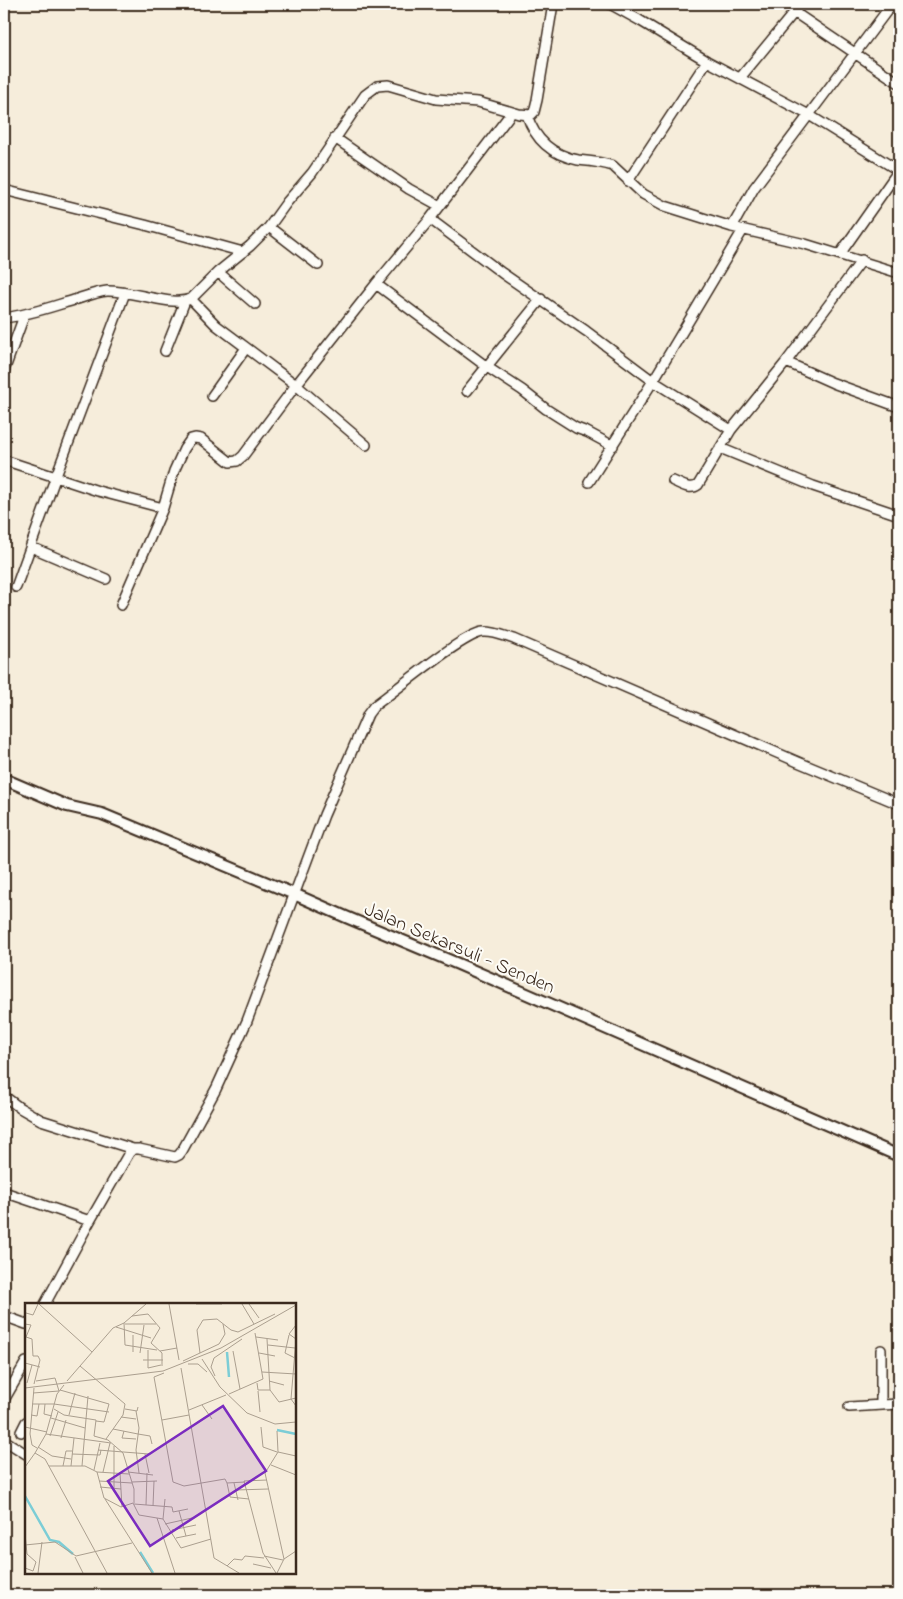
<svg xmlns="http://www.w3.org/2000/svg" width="903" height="1599" viewBox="0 0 903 1599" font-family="'Indie Flower',sans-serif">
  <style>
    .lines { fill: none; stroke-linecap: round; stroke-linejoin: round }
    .minor-casing { stroke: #3b2a1e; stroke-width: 12 }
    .tertiary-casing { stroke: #3b2a1e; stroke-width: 14 }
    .minor { stroke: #fdfcf7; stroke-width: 9 }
    .tertiary { stroke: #fdfcf7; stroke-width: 10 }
    .labels { text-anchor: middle; stroke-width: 4; stroke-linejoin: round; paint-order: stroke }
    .street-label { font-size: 20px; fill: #3b2a1e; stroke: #fdfcf7 }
    .inset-river { fill: none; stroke: #7ccdd6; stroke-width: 2.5 }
    .inset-road { fill: none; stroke: #ab9f8f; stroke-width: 1 }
    .view { fill: #7b2cbf; fill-opacity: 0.15; stroke: #7b2cbf; stroke-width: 2.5 }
    .inset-edge { fill: none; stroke: #3b2a1e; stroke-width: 2.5 }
  </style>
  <rect width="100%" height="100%" fill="#f6eddb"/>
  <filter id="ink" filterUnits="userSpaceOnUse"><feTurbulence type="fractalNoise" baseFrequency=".02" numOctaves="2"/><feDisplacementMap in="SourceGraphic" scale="10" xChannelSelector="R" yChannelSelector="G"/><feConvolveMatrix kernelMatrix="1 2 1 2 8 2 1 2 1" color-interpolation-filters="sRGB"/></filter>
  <g filter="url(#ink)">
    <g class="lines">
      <defs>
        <path id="minor" d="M 610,4 L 639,20 L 707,61 L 809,115 L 899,171
          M 794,12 L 899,83
          M 740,78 L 801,4
          M 527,115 C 535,140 552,155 578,160 C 589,161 602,162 613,166 L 643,194 L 665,206 L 732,227 L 805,244 L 899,273
          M 335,138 L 409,189 L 440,206
          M 628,181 L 707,61
          M 4,190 L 145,225 L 243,252
          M 430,219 L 502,273 L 586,331 L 653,381 L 731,430
          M 269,227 L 318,265
          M 732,227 L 754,188 L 892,4
          M 840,254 L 899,170
          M 218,272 L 255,304
          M 376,284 L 487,367 L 522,390 L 546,409 L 576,428 L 587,432 L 613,446
          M 191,299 L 216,325 L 296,385 L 366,445
          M 4,318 C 28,315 51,307 74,300 C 85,297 96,292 107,291 C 132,290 169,307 191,299 L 218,272 L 250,246 L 269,227 L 287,202 L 312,173 L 365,95 L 377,86 L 388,85 L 436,99 L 478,102 L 519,114 L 531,115 L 534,112 L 537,100 L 553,4
          M 165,351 L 185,301
          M 786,362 L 833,383 L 899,407
          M 4,371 L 24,316
          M 467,391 L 541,299
          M 212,396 L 246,348
          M 720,448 L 813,486 L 899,515
          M 4,460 L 98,491 L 163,508
          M 673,481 C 681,484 690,491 698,485 L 731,430 L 786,362 L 862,260
          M 589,482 L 653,381 L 743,230
          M 31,547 L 106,579
          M 16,587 L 56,476 L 125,293
          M 121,605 L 163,508 L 174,471 L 184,449 L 191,439 L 195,438 L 201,439 L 230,462 L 237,461 L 243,456 L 296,385 L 376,284 L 430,219 L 512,112
          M 4,1096 L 20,1108 L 41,1120 L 133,1149
          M 4,1192 L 90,1221
          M 45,1304 L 90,1221 L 129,1153 L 133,1149 L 139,1149 L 175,1157 L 179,1155 L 182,1151 L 216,1089 L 247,1021 L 324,815 L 368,714 L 374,706 L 386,697 C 405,683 464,634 483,632 C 494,631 504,636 514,639 L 798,762 L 899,804
          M 4,1316 L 26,1324
          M 4,1400 L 26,1362
          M 881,1405 L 881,1350
          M 849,1407 L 899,1404
          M 21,1432 L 26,1422
          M 4,1440 L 26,1454"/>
        <path id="tertiary" d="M 4,779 L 67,806 L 102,814 L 294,894 L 346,917 L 458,964 L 899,1156"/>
      </defs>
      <!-- minor casing -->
      <use href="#minor" class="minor-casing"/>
      <!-- tertiary casing -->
      <use href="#tertiary" class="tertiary-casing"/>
      <!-- minor -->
      <use href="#minor" class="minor"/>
      <!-- tertiary -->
      <use href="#tertiary" class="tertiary"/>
    </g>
  </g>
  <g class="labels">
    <!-- street labels -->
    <g class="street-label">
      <text transform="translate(460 947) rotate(23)" y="7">Jalan Sekarsuli - Senden</text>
    </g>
  </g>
  <!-- overview -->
  <g transform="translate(25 1303)">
    <rect width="271" height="271" fill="#f6eddb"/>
    <path class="inset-river" d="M 202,49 L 204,74M 252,127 L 271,131M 0,193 L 25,237 L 34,239 L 48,251M 115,249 L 128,270"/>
    <path class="inset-road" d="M 14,1 L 67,49M 144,1 L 154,57M 171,1 L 197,1M 217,1 L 229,21M 224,1 L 234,15M 1,10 L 8,12 L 13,1M 107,13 L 123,11 L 135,25 L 126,40 L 137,50 L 137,63M 99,20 L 100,42 L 132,47M 0,21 L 6,22 L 1,34 L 7,36 L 8,53 L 13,53 L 15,57 L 9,81M 100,21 L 131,21M 271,22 L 264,31 L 271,36M 91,24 L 126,35M 264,32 L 260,50 L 270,55M 231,34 L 253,37M 242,36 L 245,87M 271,36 L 266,96 L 271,103M 243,42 L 270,45M 123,47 L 123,65 L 136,62M 135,48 L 152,45M 208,48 L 215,86M 108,49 L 108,32M 115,50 L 119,22M 175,50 L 172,27 L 178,17 L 192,16 L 206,27 L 213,29 L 250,11M 234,50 L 250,53M 177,56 L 195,84 L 222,110 L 250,121 L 271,119M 118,57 L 138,57M 158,58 L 194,41 L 200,31 L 198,21M 0,60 L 15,64M 163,61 L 173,61 L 182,69M 55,63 L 100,101 L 98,112 L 81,136M 156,65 L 189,255 L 214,270M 237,69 L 271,71M 139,70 L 129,74 L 148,179 L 159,183 L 200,176 L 202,180 L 220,179M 190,73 L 186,64 L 189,55 L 217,36M 11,78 L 30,75 L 34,88M 42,78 L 88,25 L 99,20 L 121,1M 244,78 L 259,82M 2,80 L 7,62M 232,80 L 233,87 L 245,87 L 254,99 L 271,95M 39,82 L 32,91 L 21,131 L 10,150 L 20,156 L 82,270M 0,85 L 138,68 L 196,45 L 271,2M 9,85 L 5,131 L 7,142 L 12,145M 35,87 L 84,101 L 79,119 L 71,118M 233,88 L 235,109M 8,90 L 34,88M 204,91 L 238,76 L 230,30M 7,101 L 29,101M 20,101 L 19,111 L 27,113M 29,101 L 84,109M 177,102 L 187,116M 29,106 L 39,112 L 71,117 L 69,133 L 83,137 L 98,150 L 109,186 L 109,200M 100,106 L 112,108 L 113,104M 164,107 L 201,92M 111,108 L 114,125 L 111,147 L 114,170M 6,112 L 12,113 L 14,101M 44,112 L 50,90M 96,114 L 111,116M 26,115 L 60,125M 137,117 L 164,112M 0,124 L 22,129M 236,124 L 238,144 L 252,149M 88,126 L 113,131M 99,128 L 97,135 L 111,136M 252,128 L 253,149 L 240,170 L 259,256M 21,131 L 86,140M 113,131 L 125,133 L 127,141M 25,133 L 33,109M 36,135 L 41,117M 13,144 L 27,153 L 46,156M 73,147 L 124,151M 253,149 L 271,153M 47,151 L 75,152 L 76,147M 120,151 L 124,170M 246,162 L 271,172M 24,163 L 60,163 L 72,169 L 79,195 L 96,204 L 108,200 L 114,212 L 138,216 L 156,245 L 186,236M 38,163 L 41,148 L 47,148M 46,163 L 49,135M 57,163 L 63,93M 0,164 L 10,150M 69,167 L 75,140M 72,169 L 104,171M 78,169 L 85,140M 103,169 L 128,172M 95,170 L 97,204M 242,177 L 219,178 L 238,250 L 251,270M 74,178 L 107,180M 107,179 L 132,178M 202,180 L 205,194 L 224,196M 209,180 L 213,197M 75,184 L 96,186M 89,185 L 89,143M 211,187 L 243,186M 80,196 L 127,270M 109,201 L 147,204 L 148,209 L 163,206M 121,202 L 122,170M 128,203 L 129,178M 154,208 L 161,233M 132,215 L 150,270M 138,216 L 140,196M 140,221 L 167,215M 147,227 L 171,222M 0,231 L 2,251 L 11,259 L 8,268 L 0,265M 151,235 L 171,231M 0,242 L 30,239 L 51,253 L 107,240M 239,253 L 258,257M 50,254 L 58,270M 228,261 L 246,265M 202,263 L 209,256 L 217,257 L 220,253 L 239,255M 13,270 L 17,239M 252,270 L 259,256 L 271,248"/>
    <path class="view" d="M 198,103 L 241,168 L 125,243 L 83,178 Z"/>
    <rect width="271" height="271" class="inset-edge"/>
  </g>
  <!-- margin -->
  <rect width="903" height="1599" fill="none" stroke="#fdfcf7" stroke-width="20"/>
  <rect x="10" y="10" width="883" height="1579" fill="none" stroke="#3b2a1e" stroke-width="2" filter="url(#ink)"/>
</svg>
